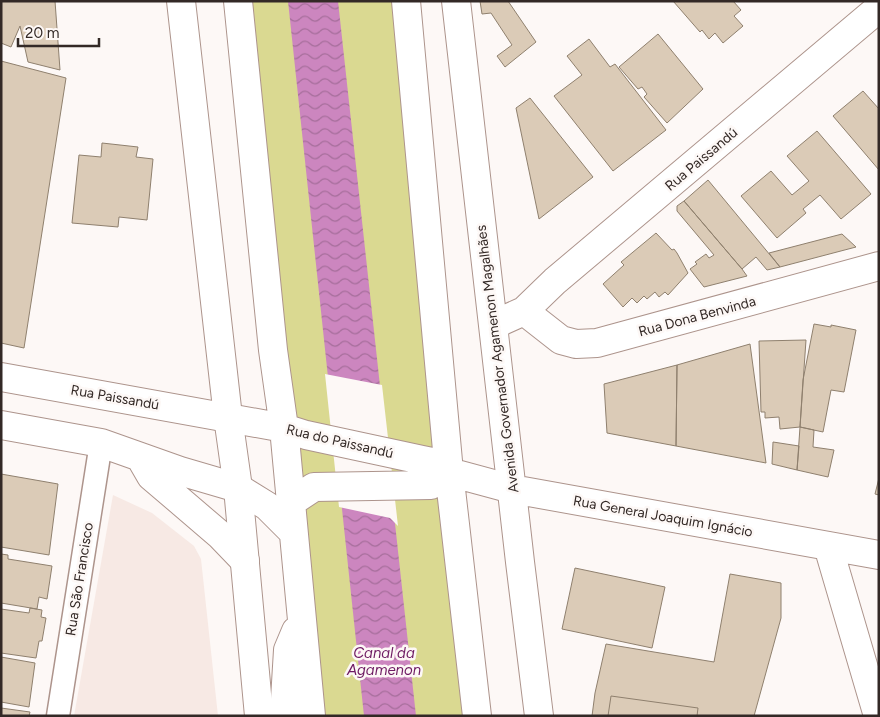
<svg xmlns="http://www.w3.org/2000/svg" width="880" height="717" viewBox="0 0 880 717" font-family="Figtree,sans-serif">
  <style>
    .built { fill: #f7e9e4 }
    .park { fill: #dad991 }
    .water { fill: url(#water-waves) }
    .pier { fill: #fdf8f6 }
    .building { fill: #dbcbb7; stroke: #8f806e }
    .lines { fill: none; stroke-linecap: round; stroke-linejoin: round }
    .street-casing { stroke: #ad948c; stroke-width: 25 }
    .secondary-casing { stroke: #ad948c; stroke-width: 30 }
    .highway-casing { stroke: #ad948c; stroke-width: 30 }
    .street { stroke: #fff; stroke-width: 22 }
    .secondary { stroke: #fff; stroke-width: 28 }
    .highway { stroke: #fff; stroke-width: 28 }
    .labels { text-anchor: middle; stroke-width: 5; stroke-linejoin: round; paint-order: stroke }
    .street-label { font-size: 14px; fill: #332926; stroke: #fdf8f6 }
    .water-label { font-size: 15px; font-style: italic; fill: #6e1b63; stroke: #fdf8f6 }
  </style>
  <defs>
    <pattern id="water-waves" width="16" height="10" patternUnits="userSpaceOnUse" patternTransform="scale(1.25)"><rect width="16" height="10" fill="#cc86bf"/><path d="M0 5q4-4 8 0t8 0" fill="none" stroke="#a66e9b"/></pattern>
  </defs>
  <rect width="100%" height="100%" fill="#fdf8f6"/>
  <!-- built -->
  <path class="built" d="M 113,495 L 152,513 L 194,546 L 201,559 L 218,716 L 74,716 Z"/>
  <!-- park -->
  <path class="park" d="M 238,1 L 406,1 L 474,716 L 311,716 Z"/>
  <!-- water -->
  <path class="water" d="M 288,1 L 338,1 L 416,716 L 364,716 Z"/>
  <!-- pier -->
  <path class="pier" d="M 325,374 L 382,385 L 398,526 L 390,518 L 339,507 Z"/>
  <!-- building -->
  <path class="building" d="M 1,1 L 55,1 L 60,70 L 28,62 L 20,26 L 11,47 L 1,43 Z
    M 480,1 L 508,1 L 536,42 L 505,67 L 497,56 L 512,45 L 491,13 L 482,14 Z
    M 673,1 L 733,1 L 741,10 L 734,16 L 743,26 L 723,43 L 715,33 L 709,39 L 702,30 L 700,32 Z
    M 658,34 L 703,89 L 667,123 L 644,97 L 647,94 L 642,87 L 638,89 L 619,67 Z
    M 589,39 L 610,67 L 615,64 L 666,130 L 613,171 L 554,96 L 582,75 L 567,56 Z
    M 1,61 L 66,78 L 24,348 L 1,343 Z
    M 863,91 L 879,109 L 879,170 L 833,116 Z
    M 530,98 L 593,177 L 539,219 L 516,108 Z
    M 817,131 L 871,194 L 841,219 L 820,195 L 803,209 L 806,213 L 777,238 L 741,196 L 771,171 L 792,195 L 809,181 L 787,156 Z
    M 102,143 L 138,147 L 136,157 L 153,159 L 147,220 L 119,217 L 118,227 L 72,223 L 79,155 L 101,157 Z
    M 708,180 L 780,267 L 767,270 L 756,257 L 742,269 L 684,201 Z
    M 684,201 L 742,269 L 747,276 L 704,287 L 690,269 L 697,264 L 695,262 L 706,254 L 709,258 L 714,255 L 677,211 L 677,206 Z
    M 656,233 L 672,250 L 674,249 L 677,253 L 688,273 L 668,295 L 665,292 L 659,297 L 655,292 L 647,299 L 644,296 L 637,303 L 632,298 L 623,307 L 603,284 L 624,265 L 621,262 Z
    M 842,234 L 856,247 L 780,267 L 769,253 Z
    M 814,324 L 831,327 L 831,325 L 856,330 L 844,392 L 831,390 L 823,432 L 800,427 L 803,380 Z
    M 806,340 L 800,427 L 780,429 L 779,417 L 765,418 L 765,412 L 761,412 L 759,341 Z
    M 750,344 L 766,463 L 676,446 L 677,365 Z
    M 677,365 L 676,446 L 607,433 L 604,384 Z
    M 800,427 L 814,430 L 813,447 L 834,450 L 828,477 L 797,470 Z
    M 773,442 L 799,446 L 797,470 L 772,464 Z
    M 1,474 L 58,484 L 49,555 L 1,547 Z
    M 879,478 L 879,495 L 875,494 Z
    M 1,554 L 8,555 L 8,559 L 52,566 L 47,599 L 39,597 L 37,609 L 1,603 Z
    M 575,568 L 665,587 L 652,648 L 562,629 Z
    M 730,574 L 781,583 L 781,618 L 754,716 L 592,716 L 595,693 L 606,644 L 714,662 Z
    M 30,608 L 42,610 L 41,617 L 46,618 L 42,641 L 39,641 L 36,658 L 1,653 L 1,609 L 29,613 Z
    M 1,657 L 35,663 L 29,707 L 1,702 Z
    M 611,696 L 698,708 L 697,716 L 608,716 Z
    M 1,708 L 30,712 L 29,716 L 1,716 Z"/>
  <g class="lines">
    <defs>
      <path id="street" d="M 58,716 L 101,443"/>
      <path id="secondary" d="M 181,1 L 228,417 L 238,488 L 259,716
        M 456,1 L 520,562 L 539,716
        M 524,311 L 561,340 L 576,344 L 597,343 L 879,266
        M 493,325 L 524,311 L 555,281 L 879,8
        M 512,489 L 879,555
        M 828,546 L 878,716"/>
      <path id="highway" d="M 238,1 L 273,350 L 284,428 L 311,716
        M 406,1 L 449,472 L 477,716
        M 1,377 L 284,428 L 306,435 L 422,460 L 432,462 L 449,472 L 512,489
        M 1,425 L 101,443 L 180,471 L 238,488 L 267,506 L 293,532
        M 140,457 L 151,476 L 220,535 L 245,561
        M 290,503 L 314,487 L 431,485 L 449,472
        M 284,716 L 288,650 L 296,631"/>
    </defs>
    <!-- street casing -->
    <use href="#street" class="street-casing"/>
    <!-- secondary casing -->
    <use href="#secondary" class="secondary-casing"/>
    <!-- highway casing -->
    <use href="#highway" class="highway-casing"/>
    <!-- street -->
    <use href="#street" class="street"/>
    <!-- secondary -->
    <use href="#secondary" class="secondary"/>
    <!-- highway -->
    <use href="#highway" class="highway"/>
  </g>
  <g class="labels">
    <!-- street labels -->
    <g class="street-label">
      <text transform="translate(701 159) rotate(-40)" y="5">Rua Paissandú</text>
      <text transform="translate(697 316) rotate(-15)" y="5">Rua Dona Benvinda</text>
      <text transform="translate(497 359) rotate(-97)" y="5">Avenida Governador Agamenon Magalhães</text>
      <text transform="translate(115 397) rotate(10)" y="5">Rua Paissandú</text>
      <text transform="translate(340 441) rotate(13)" y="5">Rua do Paissandú</text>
      <text transform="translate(663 516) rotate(10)" y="5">Rua General Joaquim Ignácio</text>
      <text transform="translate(79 579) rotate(-81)" y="5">Rua São Francisco</text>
    </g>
    <!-- water labels -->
    <g class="water-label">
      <text x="384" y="658">Canal da<tspan x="384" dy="17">Agamenon</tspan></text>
    </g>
  </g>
  <!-- border -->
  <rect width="880" height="717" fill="none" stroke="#332926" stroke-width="5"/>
  <!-- scale -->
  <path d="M18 38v8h81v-8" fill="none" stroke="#332926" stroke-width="2.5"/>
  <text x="25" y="38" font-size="15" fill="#332926" stroke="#fdf8f6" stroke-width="4" paint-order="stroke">20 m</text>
</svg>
